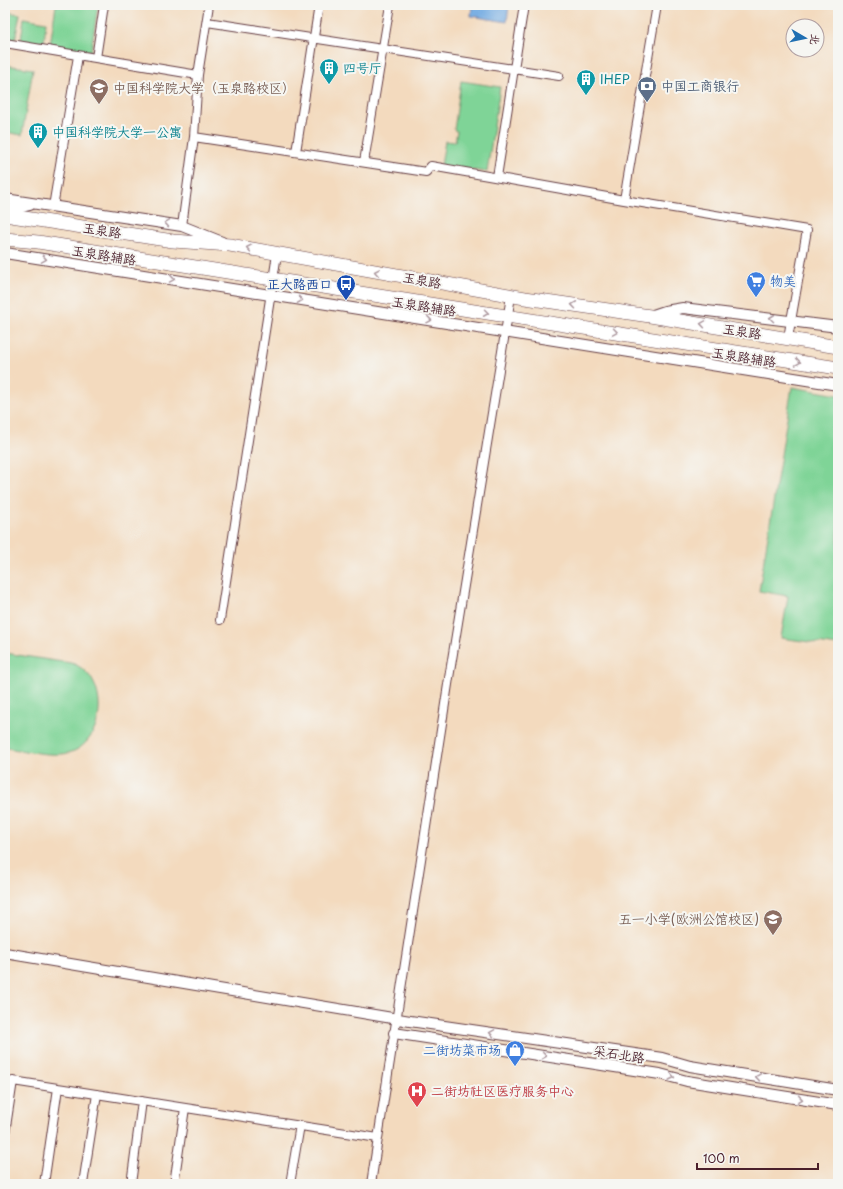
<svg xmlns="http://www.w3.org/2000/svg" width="843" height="1189" viewBox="0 0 843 1189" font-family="'Playpen Sans','LXGW WenKai TC',sans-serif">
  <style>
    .green { fill: #7fd497; stroke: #647a61 }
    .water { fill: #73abe2; stroke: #5e6586 }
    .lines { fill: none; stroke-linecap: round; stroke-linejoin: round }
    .minor-casing { stroke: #633b41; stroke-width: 10 }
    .tertiary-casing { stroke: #633b41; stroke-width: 12 }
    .primary-casing { stroke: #633b41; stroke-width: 14 }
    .minor { stroke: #fff; stroke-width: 8 }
    .tertiary { stroke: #fff; stroke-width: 10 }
    .primary { stroke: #fff; stroke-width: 13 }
    .oneway { stroke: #ae9aa0 }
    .labels { text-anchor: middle; stroke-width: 4; stroke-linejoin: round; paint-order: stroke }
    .culture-label { font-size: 13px; fill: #0d838f; stroke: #f6f6f2; text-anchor: start }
    .service-label { font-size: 13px; fill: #4e5e75; stroke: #f6f6f2; text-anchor: start }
    .education-label { font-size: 13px; fill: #785e54; stroke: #f6f6f2; text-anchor: start }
    .street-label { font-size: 13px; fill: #4a1f2b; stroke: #f6f6f2 }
    .shop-label { font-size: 13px; fill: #366cbe; stroke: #f6f6f2; text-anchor: start }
    .transit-label { font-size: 13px; fill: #164399; stroke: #f6f6f2; text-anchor: end }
    .health-label { font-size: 13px; fill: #be3a42; stroke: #f6f6f2; text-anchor: start }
  </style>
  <rect width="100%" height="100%" fill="#f6f6f2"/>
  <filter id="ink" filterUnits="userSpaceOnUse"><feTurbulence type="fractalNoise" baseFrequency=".025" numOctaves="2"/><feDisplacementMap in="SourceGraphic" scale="8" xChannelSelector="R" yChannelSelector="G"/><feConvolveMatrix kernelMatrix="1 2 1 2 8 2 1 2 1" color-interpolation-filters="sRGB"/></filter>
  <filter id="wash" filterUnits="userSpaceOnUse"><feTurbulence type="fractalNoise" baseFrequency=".012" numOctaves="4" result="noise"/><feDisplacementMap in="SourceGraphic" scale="16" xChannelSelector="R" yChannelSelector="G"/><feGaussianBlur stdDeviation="0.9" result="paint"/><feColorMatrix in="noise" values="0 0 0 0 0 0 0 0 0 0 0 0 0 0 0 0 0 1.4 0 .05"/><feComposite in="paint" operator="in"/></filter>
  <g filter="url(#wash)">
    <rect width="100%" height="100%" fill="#f3dabe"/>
    <!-- green -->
    <path class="green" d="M 56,5 L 98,5 L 91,51 L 50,45 Z
      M 5,12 L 20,14 L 15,40 L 5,39 Z
      M 24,18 L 46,22 L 44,43 L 21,40 Z
      M 5,65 L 33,69 L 22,135 L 5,132 Z
      M 461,81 L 500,87 L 487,172 L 441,166 L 445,141 L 455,142 L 457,131 L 454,130 Z
      M 792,387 L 838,395 L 838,646 L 781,638 L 788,596 L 759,591 Z
      M 5,653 C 22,656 39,658 56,661 C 62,662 69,662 74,664 C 108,678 107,736 74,751 C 58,759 23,750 5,748 Z"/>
    <!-- water -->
    <path class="water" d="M 472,5 L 509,5 L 507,22 L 471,16 Z"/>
  </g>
  <g filter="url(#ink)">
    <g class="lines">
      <defs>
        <path id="minor" d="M 207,22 L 559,76
          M 5,43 L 198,75
          M 96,58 L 104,5
          M 194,137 L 426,172 L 431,166 L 624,200 L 657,5
          M 296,152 L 319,5
          M 364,162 L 390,5
          M 497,177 L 524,5
          M 624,200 L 807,230 L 788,338
          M 53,207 L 78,56
          M 182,226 L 194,137 L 198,75 L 209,5
          M 220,620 L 277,254
          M 5,1133 L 13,1081 L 378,1138
          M 44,1184 L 58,1088
          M 83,1184 L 97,1094
          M 131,1184 L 142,1101
          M 174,1184 L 185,1108
          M 290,1184 L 300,1125
          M 371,1184 L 449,678 L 511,296"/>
        <path id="tertiary" d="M 5,199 L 182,226 L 222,242
          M 5,211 L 30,205
          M 5,253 L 838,385
          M 650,316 L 665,311 L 683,308 L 838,327
          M 5,953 L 410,1021 L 662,1058 L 690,1066 L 838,1090
          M 394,1033 L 660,1074 L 687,1081 L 838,1105"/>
        <path id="primary" d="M 5,215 L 173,241 L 230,245 L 525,298 L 650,316 L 838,347
          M 5,239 L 38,242 C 305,286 571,325 838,368"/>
      </defs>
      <!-- minor casing -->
      <use href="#minor" class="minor-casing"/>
      <!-- tertiary casing -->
      <use href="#tertiary" class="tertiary-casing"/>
      <!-- primary casing -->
      <use href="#primary" class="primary-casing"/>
      <!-- minor -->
      <use href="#minor" class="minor"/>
      <!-- tertiary -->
      <use href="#tertiary" class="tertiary"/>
      <!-- primary -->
      <use href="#primary" class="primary"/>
    </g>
    <!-- one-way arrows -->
    <defs><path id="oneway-chevron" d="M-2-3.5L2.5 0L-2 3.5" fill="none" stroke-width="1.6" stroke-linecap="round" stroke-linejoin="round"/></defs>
    <g class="oneway">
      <use href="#oneway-chevron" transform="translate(167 223) rotate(-171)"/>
      <use href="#oneway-chevron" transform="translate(249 248) rotate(-170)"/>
      <use href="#oneway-chevron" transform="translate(44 259) rotate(9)"/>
      <use href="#oneway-chevron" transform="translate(377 272) rotate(-170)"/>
      <use href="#oneway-chevron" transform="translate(172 279) rotate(9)"/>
      <use href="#oneway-chevron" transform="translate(300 300) rotate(9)"/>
      <use href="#oneway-chevron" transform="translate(574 305) rotate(-172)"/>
      <use href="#oneway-chevron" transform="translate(486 313) rotate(8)"/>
      <use href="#oneway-chevron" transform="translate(772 318) rotate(-173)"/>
      <use href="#oneway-chevron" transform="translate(429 320) rotate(9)"/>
      <use href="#oneway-chevron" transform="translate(703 324) rotate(-171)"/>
      <use href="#oneway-chevron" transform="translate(615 332) rotate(9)"/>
      <use href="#oneway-chevron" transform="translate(798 362) rotate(9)"/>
      <use href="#oneway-chevron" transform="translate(492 1033) rotate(-171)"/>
      <use href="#oneway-chevron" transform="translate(544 1056) rotate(9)"/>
      <use href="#oneway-chevron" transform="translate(672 1077) rotate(14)"/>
      <use href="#oneway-chevron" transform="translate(758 1077) rotate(-171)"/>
      <use href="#oneway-chevron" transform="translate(800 1099) rotate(9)"/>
    </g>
  </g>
  <!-- icons -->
  <defs>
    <symbol id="building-pin" viewBox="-11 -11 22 30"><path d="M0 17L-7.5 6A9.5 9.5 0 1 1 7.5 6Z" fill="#0f9aa8" stroke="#f6f6f2"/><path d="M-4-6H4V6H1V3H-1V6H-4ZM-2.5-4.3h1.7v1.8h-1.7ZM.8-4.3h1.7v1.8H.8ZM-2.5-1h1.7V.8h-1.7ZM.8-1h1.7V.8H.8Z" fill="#fff"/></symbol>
    <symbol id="bank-pin" viewBox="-11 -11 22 30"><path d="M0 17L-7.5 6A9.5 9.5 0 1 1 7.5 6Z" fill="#5c6f8a" stroke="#f6f6f2"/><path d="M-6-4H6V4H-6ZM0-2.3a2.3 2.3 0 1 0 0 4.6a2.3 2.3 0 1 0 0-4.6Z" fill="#fff"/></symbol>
    <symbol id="university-pin" viewBox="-11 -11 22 30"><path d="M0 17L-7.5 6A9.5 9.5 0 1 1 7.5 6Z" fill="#8d6e63" stroke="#f6f6f2"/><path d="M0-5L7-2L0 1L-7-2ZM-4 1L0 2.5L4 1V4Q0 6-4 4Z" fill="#fff"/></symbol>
    <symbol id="supermarket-pin" viewBox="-11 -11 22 30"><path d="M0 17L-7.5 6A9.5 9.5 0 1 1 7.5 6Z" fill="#3f7fe0" stroke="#f6f6f2"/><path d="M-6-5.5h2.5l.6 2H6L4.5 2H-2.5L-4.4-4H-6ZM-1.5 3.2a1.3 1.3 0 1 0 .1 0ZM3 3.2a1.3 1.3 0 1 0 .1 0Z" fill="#fff"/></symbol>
    <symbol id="bus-pin" viewBox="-11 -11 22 30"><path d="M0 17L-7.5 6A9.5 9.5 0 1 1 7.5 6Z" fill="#1a4fb4" stroke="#f6f6f2"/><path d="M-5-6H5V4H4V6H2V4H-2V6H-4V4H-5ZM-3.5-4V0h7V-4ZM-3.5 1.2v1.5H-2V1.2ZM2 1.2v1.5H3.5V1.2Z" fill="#fff"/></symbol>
    <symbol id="school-pin" viewBox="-11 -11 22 30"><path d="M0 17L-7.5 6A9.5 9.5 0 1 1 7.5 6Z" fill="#8d6e63" stroke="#f6f6f2"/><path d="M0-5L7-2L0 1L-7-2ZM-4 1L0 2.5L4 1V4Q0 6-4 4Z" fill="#fff"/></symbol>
    <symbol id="shop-pin" viewBox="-11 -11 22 30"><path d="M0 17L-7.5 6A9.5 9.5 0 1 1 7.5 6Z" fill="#3f7fe0" stroke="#f6f6f2"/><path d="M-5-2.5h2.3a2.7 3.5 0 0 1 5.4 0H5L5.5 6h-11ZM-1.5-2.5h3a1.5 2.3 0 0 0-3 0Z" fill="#fff"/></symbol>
    <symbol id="hospital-pin" viewBox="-11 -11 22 30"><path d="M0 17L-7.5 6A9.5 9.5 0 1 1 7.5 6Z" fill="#e0444e" stroke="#f6f6f2"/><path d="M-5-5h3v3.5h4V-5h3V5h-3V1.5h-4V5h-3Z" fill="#fff"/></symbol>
  </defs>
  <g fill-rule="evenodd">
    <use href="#building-pin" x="318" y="57" width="22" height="30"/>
    <use href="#building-pin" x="575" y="68" width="22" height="30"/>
    <use href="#bank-pin" x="636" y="75" width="22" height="30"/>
    <use href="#university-pin" x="88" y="77" width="22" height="30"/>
    <use href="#building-pin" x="27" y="121" width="22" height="30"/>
    <use href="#supermarket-pin" x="745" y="270" width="22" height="30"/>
    <use href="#bus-pin" x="335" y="273" width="22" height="30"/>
    <use href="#school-pin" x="762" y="908" width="22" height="30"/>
    <use href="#shop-pin" x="504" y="1039" width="22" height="30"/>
    <use href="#hospital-pin" x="406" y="1080" width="22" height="30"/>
  </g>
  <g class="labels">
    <!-- culture labels -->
    <g class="culture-label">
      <text x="343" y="73">四号厅</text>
      <text x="600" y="84">IHEP</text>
      <text x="52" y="137">中国科学院大学一公寓</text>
    </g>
    <!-- service labels -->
    <g class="service-label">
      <text x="661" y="91">中国工商银行</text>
    </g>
    <!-- education labels -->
    <g class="education-label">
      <text x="113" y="93">中国科学院大学（玉泉路校区）</text>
      <text x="759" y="924" text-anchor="end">五一小学(欧洲公馆校区)</text>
    </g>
    <!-- street labels -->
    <g class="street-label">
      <text transform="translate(102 230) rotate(9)" y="5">玉泉路</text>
      <text transform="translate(104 255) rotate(9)" y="5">玉泉路辅路</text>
      <text transform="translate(422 280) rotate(10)" y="5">玉泉路</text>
      <text transform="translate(424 306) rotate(9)" y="5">玉泉路辅路</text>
      <text transform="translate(742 331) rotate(9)" y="5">玉泉路</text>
      <text transform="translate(744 357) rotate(9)" y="5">玉泉路辅路</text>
      <text transform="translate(619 1054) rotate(9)" y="5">采石北路</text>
    </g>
    <!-- shop labels -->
    <g class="shop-label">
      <text x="770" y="286">物美</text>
      <text x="501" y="1055" text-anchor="end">二街坊菜市场</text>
    </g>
    <!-- transit labels -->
    <g class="transit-label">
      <text x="332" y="289">正大路西口</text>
    </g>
    <!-- health labels -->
    <g class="health-label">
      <text x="431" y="1096">二街坊社区医疗服务中心</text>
    </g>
  </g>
  <!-- margin -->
  <rect width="843" height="1189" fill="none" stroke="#f6f6f2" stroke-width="20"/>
  <!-- north arrow -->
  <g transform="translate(805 38) rotate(99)"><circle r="19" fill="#f6f6f2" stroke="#b1a0a2"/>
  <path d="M0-3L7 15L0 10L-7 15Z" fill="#1f6fb2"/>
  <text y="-6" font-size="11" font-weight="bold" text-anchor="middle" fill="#4a1f2b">北</text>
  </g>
  <!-- scale -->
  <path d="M697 1163v6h121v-6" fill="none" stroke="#4a1f2b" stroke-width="2"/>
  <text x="703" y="1163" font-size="12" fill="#4a1f2b" stroke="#f6f6f2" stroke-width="3" paint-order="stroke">100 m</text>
</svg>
